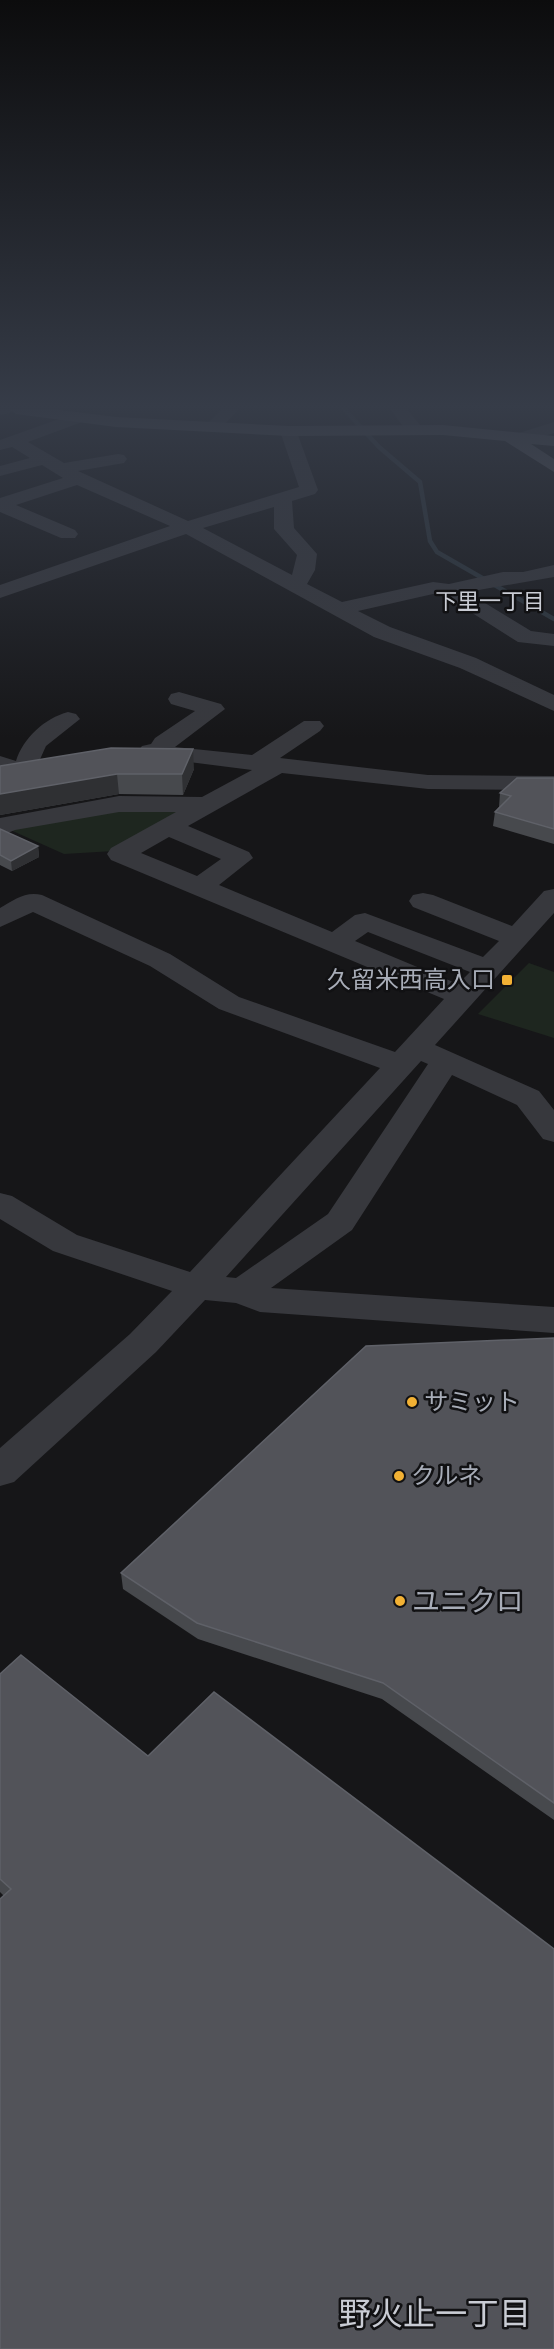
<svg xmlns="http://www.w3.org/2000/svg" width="554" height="2349" viewBox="0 0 554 2349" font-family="'Alegreya Sans','Noto Sans JP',sans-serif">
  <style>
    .green { fill: #1e261f }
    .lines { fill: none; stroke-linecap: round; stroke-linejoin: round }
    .stream { stroke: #2c353c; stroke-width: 4.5 }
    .minor { fill: #37383d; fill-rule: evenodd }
    .major { fill: #53555c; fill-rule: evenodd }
    .wall { fill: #47494d }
    .shaded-wall { fill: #2f3033 }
    .building { fill: #525359; stroke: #5f6168; stroke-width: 1.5 }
    .poi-dot { fill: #f2b134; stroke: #111113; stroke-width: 2 }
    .labels { text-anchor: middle; stroke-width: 5; stroke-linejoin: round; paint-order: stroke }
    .far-neighbourhood-label { font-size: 22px; fill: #c9ccd4; stroke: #111113 }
    .poi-label { font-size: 24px; fill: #a8adb8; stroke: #111113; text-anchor: start }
    .near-poi-label { font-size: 28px; fill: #a8adb8; stroke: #111113; text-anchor: start }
    .near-neighbourhood-label { font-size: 32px; fill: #c9ccd4; stroke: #111113 }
  </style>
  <rect width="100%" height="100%" fill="#161618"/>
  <!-- green -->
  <path class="green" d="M 119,806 L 195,807 L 114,851 L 64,854 L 6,828 Z
    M 529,963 L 554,972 L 554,1038 L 478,1014 Z"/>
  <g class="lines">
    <!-- stream -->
    <path class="stream" d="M 344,409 L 379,447 L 420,482 L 430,541 L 437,552 L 554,619"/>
    <!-- minor -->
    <path class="minor" d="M 0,409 L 12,409 L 10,413 L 0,415 Z
      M 222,409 L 239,409 L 218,431 L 206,431 L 204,427 Z
      M 390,409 L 407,409 L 424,430 L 421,434 L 409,434 Z
      M 76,413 L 82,414 L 84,418 L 82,422 L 28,442 L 64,463 L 118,454 L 124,455 L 127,459 L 124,463 L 78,471 L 188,521 L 299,487 L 280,431 L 289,426 L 295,427 L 318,490 L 315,494 L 292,501 L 294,528 L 317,554 L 315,570 L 307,584 L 342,602 L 433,582 L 449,584 L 503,572 L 523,572 L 554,565 L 554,577 L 467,592 L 531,631 L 554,634 L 554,646 L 518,642 L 444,595 L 433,594 L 358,611 L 390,627 L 476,658 L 554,695 L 554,711 L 460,668 L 374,637 L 186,534 L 0,598 L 0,585 L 170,526 L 77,485 L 16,505 L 75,530 L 78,534 L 75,538 L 61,538 L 0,512 L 0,498 L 63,478 L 42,465 L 0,476 L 0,466 L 30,458 L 12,447 L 0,450 L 0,440 ZM 274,507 L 274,529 L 297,555 L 292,575 L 203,528 Z
      M 554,422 L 554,433 L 525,442 L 516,437 L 519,433 Z
      M 179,692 L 221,704 L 225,709 L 175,747 L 252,755 L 304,721 L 320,721 L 324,726 L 320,731 L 280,758 L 428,775 L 554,776 L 554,790 L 428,789 L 282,773 L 188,826 L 249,852 L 253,858 L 219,885 L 332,932 L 355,915 L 365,913 L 483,957 L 499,941 L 413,907 L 409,901 L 413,895 L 423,893 L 433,895 L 512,926 L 544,891 L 554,889 L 554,913 L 435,1045 L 539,1091 L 554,1110 L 554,1142 L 543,1139 L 517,1105 L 452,1075 L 352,1230 L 271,1288 L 554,1307 L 554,1333 L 260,1312 L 236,1303 L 205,1300 L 156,1352 L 14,1482 L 0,1486 L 0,1448 L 130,1334 L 172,1291 L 53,1251 L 0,1219 L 0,1193 L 12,1196 L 77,1235 L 190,1272 L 380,1068 L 219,1009 L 150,966 L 33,912 L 0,927 L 0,908 C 14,900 25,891 42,895 L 170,954 L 239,997 L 395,1052 L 444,999 L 111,860 L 107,854 L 111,848 L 176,812 L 119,812 L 15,830 L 0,836 L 0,818 L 119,796 L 202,797 L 252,770 L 142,756 L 138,751 L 142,746 L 151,744 L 155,738 L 195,711 L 171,704 L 168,699 L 171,694 ZM 169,837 L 221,859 L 197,876 L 141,853 ZM 368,932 L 470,972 L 458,984 L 355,941 ZM 421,1061 L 428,1064 L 328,1214 L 236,1278 L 226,1277 Z
      M 68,712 L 76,714 L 80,719 L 46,746 L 37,766 L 28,768 L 19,765 L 16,770 L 0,771 L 0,756 L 16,761 C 23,738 45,718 68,712 Z"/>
    <!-- major -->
    <path class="major" d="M 8,409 L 52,409 L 116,417 L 289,426 L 443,425 L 554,436 L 554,446 L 531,444 L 554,459 L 554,472 L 505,441 L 443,435 L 289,436 L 116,427 L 16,414 Z"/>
  </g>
  <!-- wall -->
  <path class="wall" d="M 0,766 L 194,769 L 183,795 L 119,794 L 0,815 Z
    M 554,778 L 554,844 L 493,826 L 495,812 L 499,807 L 500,793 Z
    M 0,829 L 38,846 L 39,857 L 12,871 L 0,865 Z
    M 554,1338 L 554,1820 L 382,1699 L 198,1639 L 123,1589 L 121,1573 Z
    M 0,1674 L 148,1756 L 4,1896 L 0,1892 Z"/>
  <!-- shaded-wall -->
  <path class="shaded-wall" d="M 193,749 L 194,769 L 183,795 L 182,774 Z
    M 117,774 L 119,794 L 0,815 L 0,794 Z
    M 38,846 L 39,857 L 12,871 L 11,861 Z"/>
  <!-- building -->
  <path class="building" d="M 111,748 L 193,749 L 182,774 L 117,774 L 0,794 L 0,766 Z
    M 517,778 L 554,778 L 554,829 L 495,812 L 511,796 L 500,793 Z
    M 0,829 L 38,846 L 11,861 L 0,855 Z
    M 554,1338 L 554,1803 L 383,1683 L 197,1623 L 121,1573 L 366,1346 Z
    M 21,1655 L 148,1756 L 214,1692 L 554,1949 L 554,2349 L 0,2349 L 0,1899 L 11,1889 L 0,1879 L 0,1674 Z"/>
  <!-- sky -->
  <linearGradient id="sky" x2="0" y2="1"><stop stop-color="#0c0c0d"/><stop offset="0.55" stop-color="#363c48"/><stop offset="1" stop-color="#363c48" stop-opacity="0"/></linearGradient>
  <rect width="554" height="738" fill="url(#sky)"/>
  <!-- markers -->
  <g class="poi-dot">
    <rect x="501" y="974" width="12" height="12" rx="3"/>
    <circle cx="412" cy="1402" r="6"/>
    <circle cx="399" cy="1476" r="6"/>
    <circle cx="400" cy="1601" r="6"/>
  </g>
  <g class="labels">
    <!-- far-neighbourhood labels -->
    <g class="far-neighbourhood-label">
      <text x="490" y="609">下里一丁目</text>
    </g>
    <!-- poi labels -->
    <g class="poi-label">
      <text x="495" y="988" text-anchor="end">久留米西高入口</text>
      <text x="424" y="1410">サミット</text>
      <text x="411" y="1484">クルネ</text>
    </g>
    <!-- near-poi labels -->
    <g class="near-poi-label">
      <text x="412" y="1611">ユニクロ</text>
    </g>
    <!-- near-neighbourhood labels -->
    <g class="near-neighbourhood-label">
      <text x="435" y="2325">野火止一丁目</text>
    </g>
  </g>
</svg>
